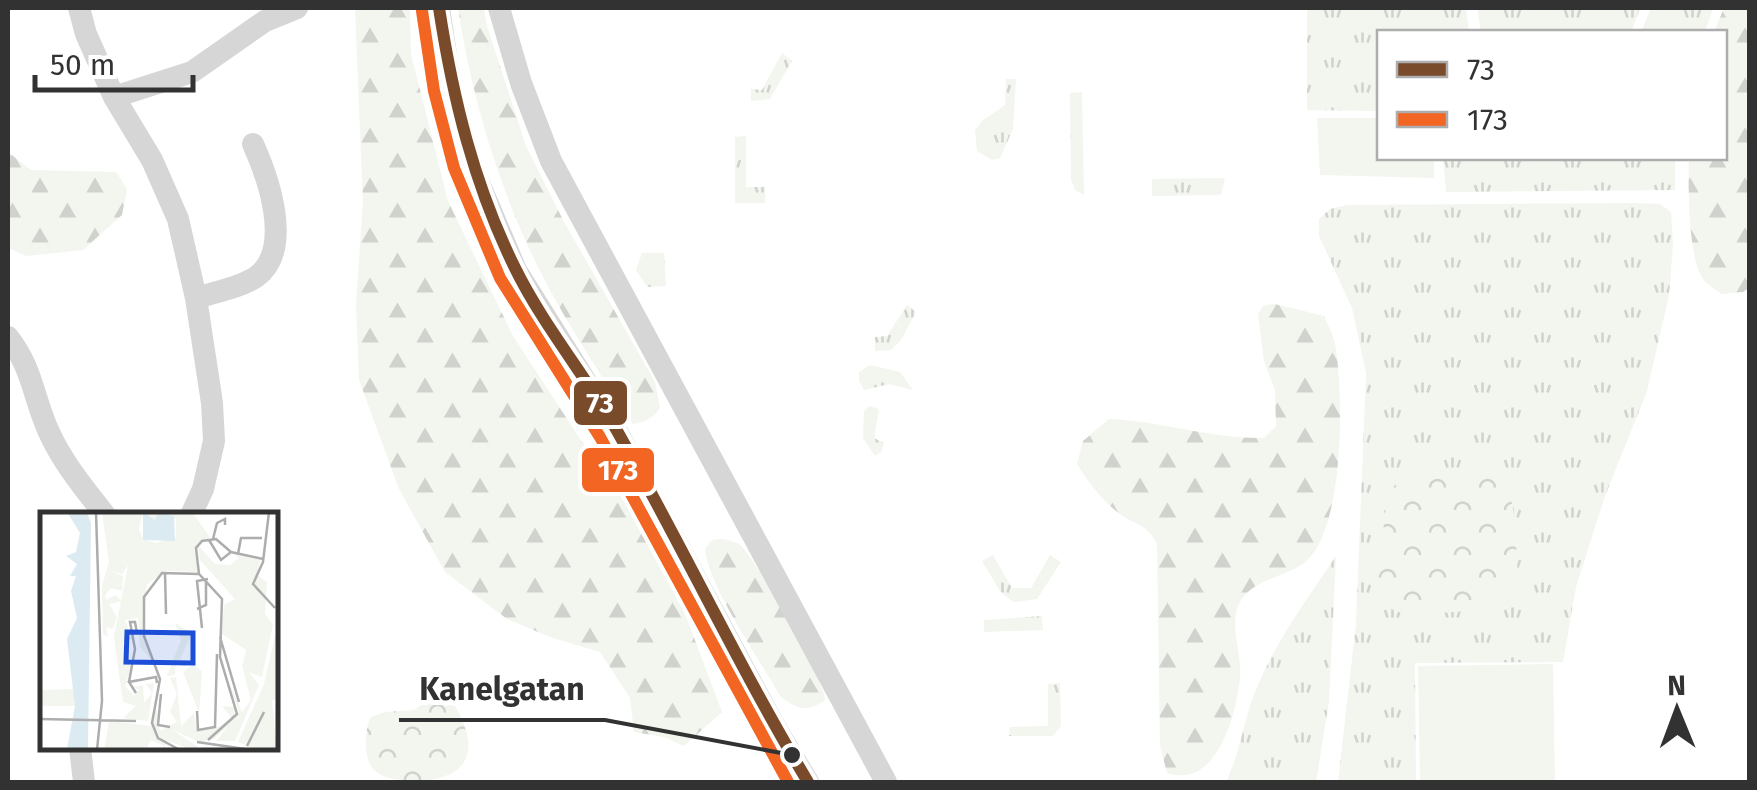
<svg xmlns="http://www.w3.org/2000/svg" width="1757" height="790" viewBox="0 0 1757 790" font-family="'Fira Sans',sans-serif">
  <style>
    .grass { fill: url(#grass-tufts) }
    .forest { fill: url(#forest-firs) }
    .park { fill: url(#park-crowns) }
    .pitch { fill: #f2f6ee }
    .lines { fill: none; stroke-linecap: round; stroke-linejoin: round }
    .minor { stroke: #d6d6d6; stroke-width: 22 }
    .bus-1-casing { stroke: #fff; stroke-width: 20 }
    .bus-2-casing { stroke: #fff; stroke-width: 20 }
    .bus-1 { stroke: #7a4b2a; stroke-width: 12 }
    .bus-2 { stroke: #f26522; stroke-width: 12 }
    .inset-road { fill: none; stroke: #adadad; stroke-width: 2.5 }
    .view { fill: #1d4ed8; fill-opacity: 0.15; stroke: #1d4ed8; stroke-width: 5 }
    .inset-edge { fill: none; stroke: #323232; stroke-width: 5 }
    .leader { fill: none; stroke: #323232; stroke-width: 4 }
    .callout-dot { fill: #323232; stroke: #fff; stroke-width: 4 }
    .callout-label { font-size: 32px; text-anchor: middle; font-weight: bold; fill: #323232; stroke: #fff; stroke-width: 10; stroke-linejoin: round; paint-order: stroke }
    .line-badge { stroke: #fff; stroke-width: 4 }
    .badge-label { font-size: 28px; text-anchor: middle; font-weight: bold; fill: #fff }
  </style>
  <defs>
    <pattern id="grass-tufts" width="24" height="20" patternUnits="userSpaceOnUse" patternTransform="scale(2.5)"><rect width="24" height="20" fill="#f2f6ee"/><path d="M3 7l-1-3M5 7V3M7 7l1-3M15 17l-1-3M17 17v-4M19 17l1-3" fill="none" stroke="#d0d3cd"/></pattern>
    <pattern id="forest-firs" width="22" height="20" patternUnits="userSpaceOnUse" patternTransform="scale(2.5)"><rect width="22" height="20" fill="#f2f6ee"/><path d="M5 1l3.5 6h-7zM16 11l3.5 6h-7z" fill="#d0d3cd"/></pattern>
    <pattern id="park-crowns" width="20" height="18" patternUnits="userSpaceOnUse" patternTransform="scale(2.5)"><rect width="20" height="18" fill="#f2f6ee"/><path d="M2 6a3 3 0 1 1 6 0M12 15a3 3 0 1 1 6 0" fill="none" stroke="#d0d3cd"/></pattern>
  </defs>
  <rect width="100%" height="100%" fill="#fff"/>
  <!-- grass -->
  <path class="grass" d="M 1307,8 L 1466,8 L 1469,32 L 1380,32 L 1379,111 L 1307,110 Z
    M 1477,8 L 1640,8 L 1631,32 L 1481,32 Z
    M 1651,8 L 1713,8 L 1705,32 L 1641,32 Z
    M 782,53 L 792,61 L 770,99 L 751,101 L 751,89 L 762,90 Z
    M 1006,79 L 1016,79 L 1013,129 L 1000,158 L 992,160 L 977,151 L 975,130 L 982,121 L 1005,105 Z
    M 1082,92 L 1084,195 L 1075,190 L 1071,179 L 1070,93 Z
    M 746,136 L 746,187 L 765,187 L 765,203 L 735,203 L 735,137 Z
    M 1443,158 L 1675,158 L 1675,190 L 1446,192 Z
    M 1225,178 L 1221,194 L 1217,195 L 1152,196 L 1152,179 Z
    M 1631,203 L 1660,204 L 1671,212 L 1673,245 L 1669,295 L 1647,391 L 1605,496 L 1576,587 L 1563,662 L 1415,663 L 1416,782 L 1338,782 L 1356,624 L 1366,373 L 1352,308 L 1319,236 L 1319,219 L 1330,209 L 1347,205 Z
    M 642,253 L 664,253 L 666,286 L 647,287 L 636,270 Z
    M 907,305 L 916,312 L 901,340 L 891,350 L 875,351 L 875,337 L 887,336 Z
    M 870,365 L 900,372 L 913,390 L 890,384 L 864,390 L 859,381 L 859,372 Z
    M 869,406 L 879,409 L 874,438 L 884,443 L 881,452 L 875,456 L 863,438 L 864,411 Z
    M 993,555 L 1012,588 L 1031,588 L 1050,555 L 1061,562 L 1037,599 L 1013,602 L 1000,591 L 982,561 Z
    M 1336,556 L 1329,702 L 1316,782 L 1226,782 C 1241,751 1244,716 1258,685 C 1278,638 1308,598 1336,556 Z
    M 1042,616 L 1043,630 L 984,632 L 984,620 Z
    M 1060,683 L 1061,726 L 1053,736 L 1009,736 L 1010,727 L 1048,726 L 1048,684 Z"/>
  <!-- forest -->
  <path class="forest" d="M 355,8 L 410,8 L 411,54 L 448,201 L 513,336 L 588,451 L 663,555 L 722,712 L 684,746 L 664,737 L 634,732 L 630,698 L 600,652 L 550,637 L 507,619 L 445,572 L 399,489 L 359,380 L 356,304 L 363,202 Z
    M 458,8 L 484,8 L 486,23 L 526,146 L 563,220 L 655,382 L 660,408 C 653,418 646,422 633,424 L 624,412 C 597,368 568,325 544,279 C 501,195 472,101 458,8 Z
    M 1724,8 L 1749,8 L 1750,287 L 1743,292 L 1722,294 C 1716,290 1708,285 1703,279 C 1688,259 1688,184 1689,158 L 1724,158 L 1724,32 L 1714,32 Z
    M 8,152 L 31,170 L 116,172 L 127,189 L 122,215 L 83,250 L 26,256 L 8,248 Z
    M 1275,304 L 1324,316 C 1328,325 1333,334 1335,344 C 1344,392 1345,532 1304,563 C 1282,579 1247,579 1237,609 C 1231,630 1242,655 1240,677 C 1237,711 1218,790 1167,773 L 1160,745 L 1157,544 C 1147,524 1137,526 1120,514 C 1101,500 1090,484 1077,464 L 1083,441 L 1109,419 C 1162,421 1211,439 1264,438 L 1276,426 L 1275,390 L 1264,361 L 1258,314 L 1264,305 Z
    M 723,539 C 724,539 737,543 738,543 C 754,554 825,681 825,700 C 807,713 796,709 780,696 C 760,659 709,588 705,549 L 712,540 Z"/>
  <!-- park -->
  <path class="park" d="M 1407,476 L 1498,478 C 1515,496 1514,514 1515,538 C 1516,548 1518,559 1517,570 C 1511,619 1447,611 1410,614 C 1365,612 1379,561 1383,531 C 1385,519 1385,503 1390,492 C 1393,485 1401,480 1407,476 Z
    M 430,699 L 455,706 C 480,749 471,778 419,781 C 406,781 384,780 374,770 C 363,758 364,730 371,717 L 385,712 L 414,710 Z"/>
  <!-- pitch -->
  <path class="pitch" d="M 1317,118 L 1379,118 L 1380,158 L 1434,158 L 1434,178 L 1320,175 Z
    M 1553,664 L 1555,782 L 1420,782 L 1418,666 Z"/>
  <g class="lines">
    <!-- minor -->
    <path class="minor" d="M 79,8 L 86,34 L 114,97 L 152,160 L 178,219 L 196,298 L 212,403 L 214,441 L 203,489 L 191,515
      M 439,8 L 451,88 L 471,164 L 516,270 L 615,428 L 775,727 L 808,782
      M 499,8 L 521,83 L 551,161 L 886,782
      M 114,97 L 192,72 L 265,21 L 297,8
      M 196,298 C 215,292 239,288 256,277 C 294,250 268,177 253,144
      M 8,337 C 32,367 33,396 48,430 C 62,462 84,488 105,515
      M 80,748 L 84,782"/>
    <defs>
      <path id="bus-1" d="M 439,8 C 453,99 474,185 515,268 C 543,325 585,375 616,429 C 682,546 739,667 808,782"/>
      <path id="bus-2" d="M 422,11 L 434,91 L 454,168 L 500,278 L 600,437 L 788,782"/>
    </defs>
    <!-- bus-1 casing -->
    <use href="#bus-1" class="bus-1-casing"/>
    <!-- bus-2 casing -->
    <use href="#bus-2" class="bus-2-casing"/>
    <!-- bus-1 -->
    <use href="#bus-1" class="bus-1"/>
    <!-- bus-2 -->
    <use href="#bus-2" class="bus-2"/>
  </g>
  <!-- overview -->
  <g transform="translate(40 512)">
    <rect width="238" height="238" fill="#fff"/>
    <path d="M 69,50 L 89,52 L 82,62 L 70,58 L 83,64 L 82,79 L 71,76 L 65,83 L 66,88 L 75,83 L 82,89 L 69,92 L 77,105 L 73,117 L 66,115 L 68,125 L 63,122 L 62,74 ZM 135,111 L 152,121 L 140,147 L 146,155 L 136,152 L 135,163 L 127,164 L 141,128 Z" fill="#f2f6ee"/>
    <path d="M 62,0 L 118,0 L 115,8 L 103,1 L 99,17 L 103,27 L 116,31 L 136,25 L 136,7 L 121,0 L 152,0 L 170,25 L 154,37 L 159,60 L 125,59 L 107,72 L 102,122 L 112,149 L 100,135 L 98,106 L 85,108 L 92,127 L 83,131 L 91,156 L 85,174 L 94,184 L 99,178 L 93,175 L 103,173 L 104,191 L 112,181 L 106,172 L 114,171 L 108,209 L 83,206 L 96,194 L 83,190 L 74,125 L 88,53 L 69,50 ZM 158,33 L 175,52 L 190,53 L 199,46 L 193,42 L 220,48 L 217,63 L 227,70 L 225,102 L 233,112 L 222,165 L 209,160 L 219,173 L 195,229 L 176,229 L 199,200 L 187,166 L 202,200 L 211,188 L 202,154 L 206,138 L 182,122 L 184,93 L 195,87 L 160,48 ZM 237,115 L 237,186 L 232,189 L 237,237 L 215,237 L 198,230 L 224,172 ZM 152,153 L 162,159 L 159,201 L 143,160 ZM 136,165 L 141,214 L 154,201 L 157,218 L 184,214 L 192,206 L 182,194 L 195,195 L 193,209 L 174,227 L 159,230 L 133,218 L 158,235 L 151,237 L 121,227 L 113,211 L 114,201 L 117,197 L 120,219 L 137,210 L 130,200 L 137,182 L 130,166 ZM 34,177 L 35,194 L 1,194 L 2,178 ZM 69,209 L 111,214 L 127,235 L 111,228 L 106,237 L 64,238 Z" fill="#f2f6ee"/>
    <path d="M 27,0 L 47,0 L 51,11 L 48,237 L 27,237 L 35,194 L 27,127 L 37,106 L 31,79 L 36,64 L 30,64 L 37,52 L 26,44 L 36,40 L 40,21 ZM 103,0 L 115,8 L 118,0 L 134,4 L 135,29 L 103,28 Z" fill="#dcebf2"/>
    <path class="inset-road" d="M 56,0 L 62,189 L 57,238M 229,0 L 223,50 L 213,72 L 235,96M 173,27 L 177,11 L 185,7 L 185,13M 169,28 L 181,48 L 191,40M 198,42 L 201,26 L 222,26M 125,60 L 126,102M 159,62 L 156,36 L 162,29 L 176,27 L 191,40 L 223,47M 157,97 L 166,93 L 166,69M 162,116 L 157,69 L 168,67M 180,125 L 199,190M 89,170 L 95,137 L 90,110 L 95,110 L 97,121M 96,181 L 89,170 L 116,165 L 117,171M 121,182 L 118,213 L 130,215M 157,199 L 158,218 L 175,215 L 177,142M 0,207 L 96,209M 157,230 L 212,238M 207,234 L 224,200M 140,238 L 118,226 L 112,211 L 120,167 L 104,124 L 104,85 L 122,61 L 159,62 L 182,87 L 180,145 L 197,202 L 168,228"/>
    <path class="view" d="M 87,120 L 153,121 L 153,151 L 86,150 Z"/>
    <rect width="238" height="238" class="inset-edge"/>
  </g>
  <!-- callouts -->
  <path class="leader" d="M792 755L605 720H399"/>
  <circle class="callout-dot" cx="792" cy="755" r="10"/>
  <g class="callout-label">
    <text x="502" y="700">Kanelgatan</text>
  </g>
  <g class="line-badge">
    <rect x="572" y="379" width="57" height="48" rx="10" fill="#7a4b2a"/>
    <rect x="580" y="446" width="76" height="48" rx="10" fill="#f26522"/>
  </g>
  <g class="badge-label">
    <text x="600" y="413">73</text>
    <text x="618" y="480">173</text>
  </g>
  <!-- border -->
  <rect width="1757" height="790" fill="none" stroke="#323232" stroke-width="20"/>
  <!-- legend -->
  <rect x="1377" y="30" width="350" height="130" fill="#ffffff" stroke="#adadad" stroke-width="2.5"/>
  <rect x="1397" y="62" width="50" height="15" fill="#7a4b2a" stroke="#adadad" stroke-width="2.5"/>
  <text x="1467" y="80" font-size="30" fill="#323232">73</text>
  <rect x="1397" y="112" width="50" height="15" fill="#f26522" stroke="#adadad" stroke-width="2.5"/>
  <text x="1467" y="130" font-size="30" fill="#323232">173</text>
  <!-- north arrow -->
  <g transform="translate(1677 710) rotate(359)" stroke="#ffffff" stroke-width="8" paint-order="stroke">
  <path d="M0-8L18 38L0 25L-18 38Z" fill="#323232"/>
  <text y="-15" font-size="28" font-weight="bold" text-anchor="middle" fill="#323232">N</text>
  </g>
  <!-- scale -->
  <path d="M35 75v15h158v-15" fill="none" stroke="#323232" stroke-width="5"/>
  <text x="50" y="75" font-size="30" fill="#323232" stroke="#ffffff" stroke-width="8" paint-order="stroke">50 m</text>
</svg>
